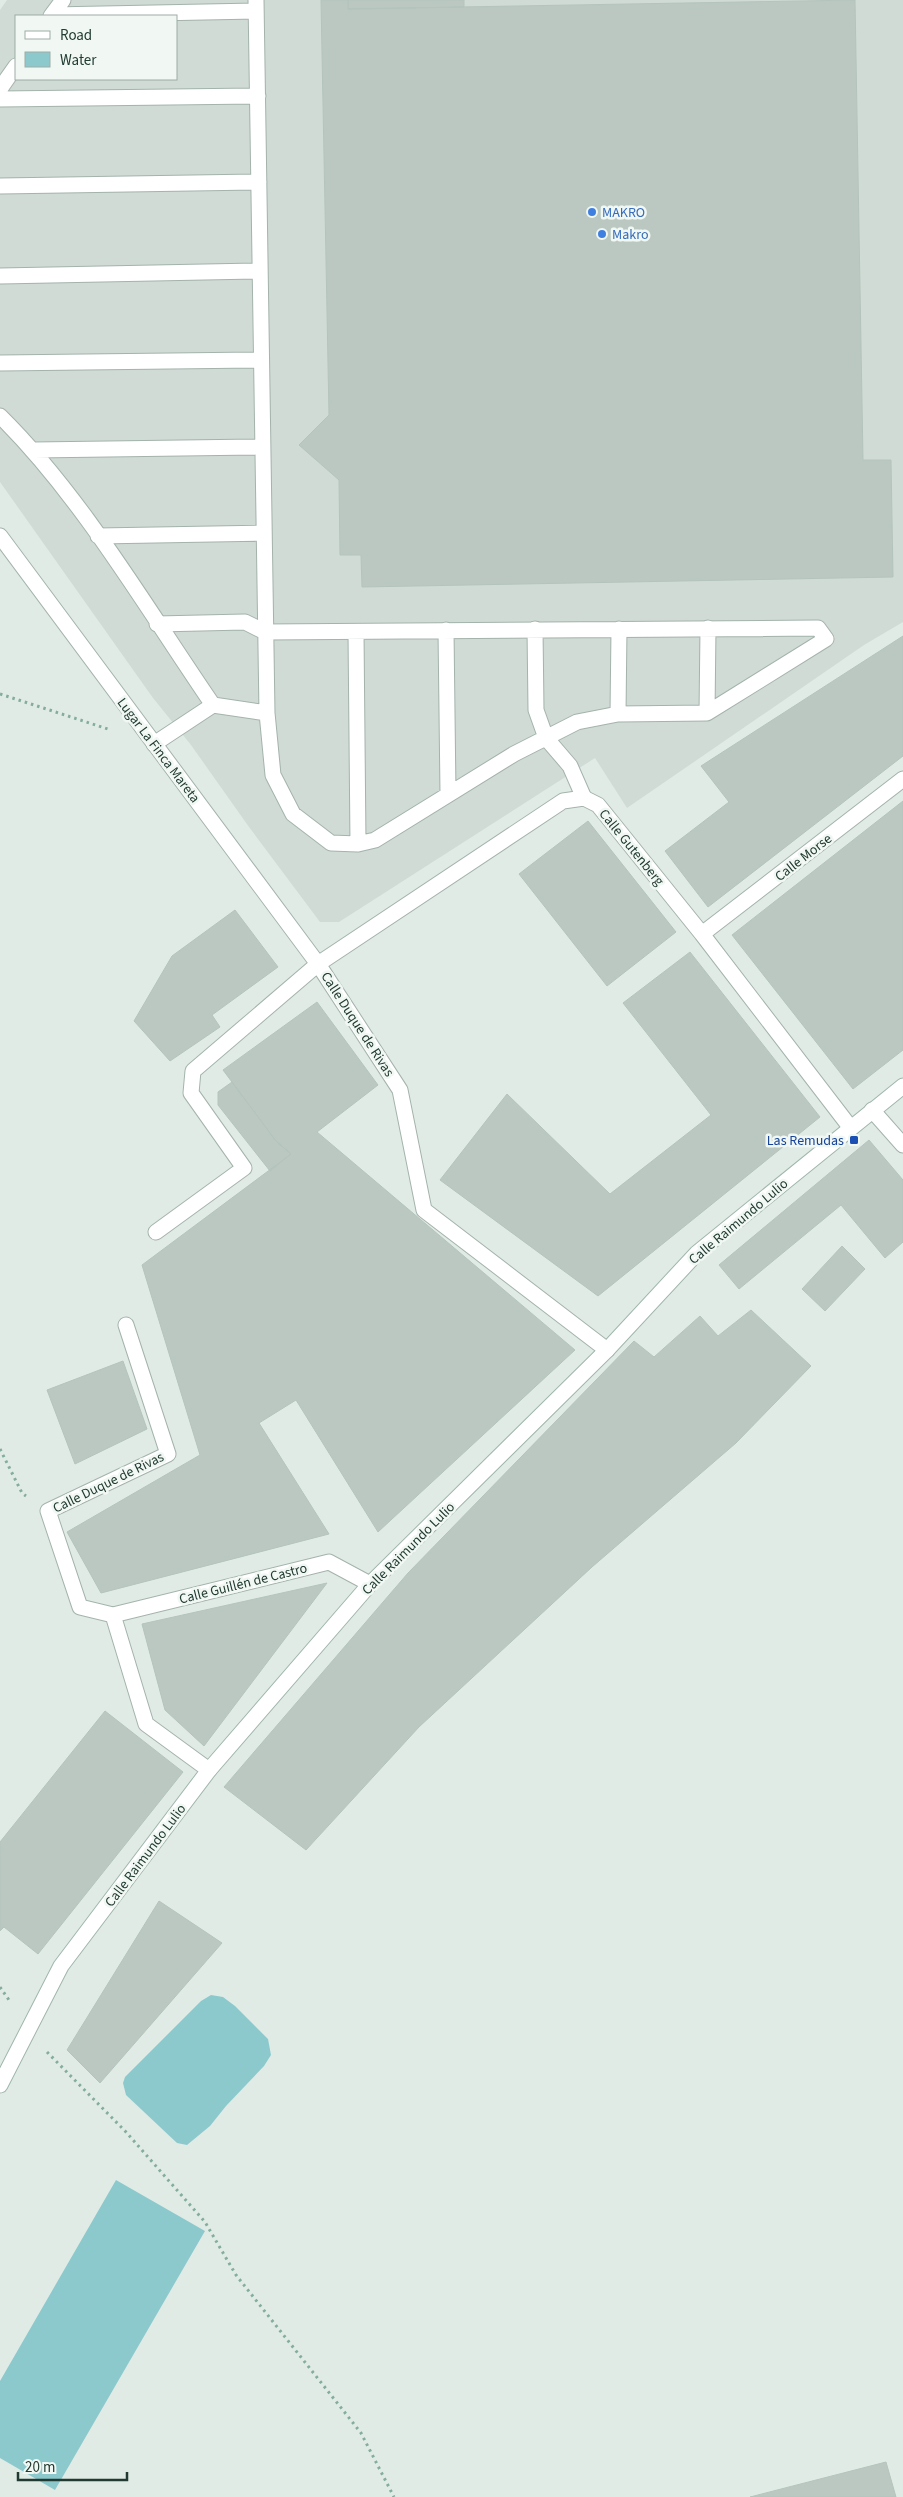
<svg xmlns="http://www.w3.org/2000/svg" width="903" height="2497" viewBox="0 0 903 2497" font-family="'Source Sans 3',sans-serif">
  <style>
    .built { fill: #cfdbd4; fill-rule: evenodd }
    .water { fill: #8cc9cd }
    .building { fill: #bac8c1; stroke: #b4c4bc }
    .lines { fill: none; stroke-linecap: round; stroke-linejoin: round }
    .lane-casing { stroke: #a4b3ac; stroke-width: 17 }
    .street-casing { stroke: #a4b3ac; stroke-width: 17 }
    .secondary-casing { stroke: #a0b6ac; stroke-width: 17 }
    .path { stroke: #83ad9c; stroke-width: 3; stroke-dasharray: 2.5 4; stroke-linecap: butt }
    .lane { stroke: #fff; stroke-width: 15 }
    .street { stroke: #fff; stroke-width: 15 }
    .secondary { stroke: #fff; stroke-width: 15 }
    .shop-dot { fill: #3f7fe0; stroke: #f1f8f4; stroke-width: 2 }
    .transit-dot { fill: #1a4fb4; stroke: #f1f8f4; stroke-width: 2 }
    .labels { text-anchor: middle; stroke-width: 5; stroke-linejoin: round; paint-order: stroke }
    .shop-label { font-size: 14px; fill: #366cbe; stroke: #f1f8f4; text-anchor: start }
    .street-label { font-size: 14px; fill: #223b32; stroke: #f1f8f4 }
    .transit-label { font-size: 14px; fill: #164399; stroke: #f1f8f4; text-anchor: end }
  </style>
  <rect width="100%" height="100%" fill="#e1ebe6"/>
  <!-- built -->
  <path class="built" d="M 7,0 L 903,0 L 903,622 L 864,645 L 627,808 L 595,758 L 339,922 L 320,922 L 249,827 L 191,745 L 153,698 L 0,482 L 0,10 ZM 16,16 L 176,16 L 176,79 L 16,79 Z"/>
  <!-- water -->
  <path class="water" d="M 211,1995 L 223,1997 L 235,2006 L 268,2039 L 271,2055 L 264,2066 L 226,2106 L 210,2126 L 187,2145 L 177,2143 L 126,2095 L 123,2083 L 125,2077 L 201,2001 Z
    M 116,2180 L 205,2231 L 55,2490 L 0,2458 L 0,2381 Z"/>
  <!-- building -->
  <path class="building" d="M 321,0 L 348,0 L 348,9 L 855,0 L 863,460 L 891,460 L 893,577 L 362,587 L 361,555 L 340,555 L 339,480 L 299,445 L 329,415 Z
    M 348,0 L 464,0 L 464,7 L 348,9 Z
    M 903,636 L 903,756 L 708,907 L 665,851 L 729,802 L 701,766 Z
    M 903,801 L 903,1050 L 853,1089 L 732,935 Z
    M 588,821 L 676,932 L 607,986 L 519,874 Z
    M 235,910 L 278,967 L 212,1015 L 220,1027 L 170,1061 L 134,1021 L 172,956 Z
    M 690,952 L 820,1117 L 598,1296 L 440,1180 L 507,1094 L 610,1194 L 711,1115 L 623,1003 Z
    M 317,1002 L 378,1085 L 317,1132 L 575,1350 L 378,1532 L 296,1400 L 259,1423 L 329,1534 L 101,1593 L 67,1532 L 200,1455 L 142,1265 L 291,1154 L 276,1141 L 223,1070 Z
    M 232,1082 L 276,1141 L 291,1154 L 270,1171 L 218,1105 L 218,1092 Z
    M 869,1140 L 903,1180 L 903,1242 L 885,1258 L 841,1205 L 739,1289 L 719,1265 Z
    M 842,1246 L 865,1269 L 825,1311 L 802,1289 Z
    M 751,1310 L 811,1366 L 736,1443 L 592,1567 L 419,1727 L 306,1850 L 224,1787 L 408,1573 L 634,1341 L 654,1357 L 700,1316 L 718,1336 Z
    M 123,1361 L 147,1429 L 75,1464 L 47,1390 Z
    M 327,1583 L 204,1746 L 165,1710 L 142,1624 Z
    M 105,1711 L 183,1772 L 38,1954 L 4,1927 L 0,1931 L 0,1842 Z
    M 159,1901 L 222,1943 L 100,2083 L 67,2050 Z
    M 886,2462 L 896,2497 L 750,2497 Z"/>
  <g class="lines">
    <defs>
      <path id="lane" d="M 52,15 L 256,11
        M 51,16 L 63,0
        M 0,89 L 16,66
        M 0,99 L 258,96
        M 0,186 L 259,182
        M 0,276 L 260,271
        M 0,363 L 260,360
        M 0,416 C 82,497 147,609 213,705 L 154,744
        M 34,450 L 261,447
        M 98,536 L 263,533
        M 157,624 L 245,622 L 265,632 L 818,628 L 826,639 L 707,713 L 618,714 L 577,722 L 514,754 L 375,840 L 358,844 L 331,843 L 293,814 L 273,775 L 267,713
        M 535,629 L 536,710 L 546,738 L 570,766 L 584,798
        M 446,630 L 448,794
        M 356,632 L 358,844
        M 213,705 L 267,713 L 256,0
        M 707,713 L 708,628
        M 618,714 L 619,629"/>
      <path id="street" d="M 0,536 L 318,964 L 400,1090 L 424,1210 L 607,1350
        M 702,934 L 903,779
        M 872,1110 L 903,1145
        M 156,1232 L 244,1168 L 191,1093 L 193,1071 L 318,964 L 563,801 L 584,798 L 598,805 L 702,934 L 850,1127
        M 126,1325 L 168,1454 L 48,1511 L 80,1607 L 113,1615 L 329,1562 L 370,1584
        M 113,1615 L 146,1724 L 209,1770"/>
      <path id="secondary" d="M 0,2085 L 61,1966 L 209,1770 L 370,1584 L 607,1350 L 697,1253 L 903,1086"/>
    </defs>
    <!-- lane casing -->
    <use href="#lane" class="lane-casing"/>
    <!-- street casing -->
    <use href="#street" class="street-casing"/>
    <!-- secondary casing -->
    <use href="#secondary" class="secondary-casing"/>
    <!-- path -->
    <path class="path" d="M 0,694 L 108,729
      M 0,1449 L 22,1493 L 26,1496
      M 0,1987 L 11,2003
      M 47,2052 L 126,2132 L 205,2222 L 236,2275 L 361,2433 L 394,2497"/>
    <!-- lane -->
    <use href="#lane" class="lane"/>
    <!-- street -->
    <use href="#street" class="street"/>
    <!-- secondary -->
    <use href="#secondary" class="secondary"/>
  </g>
  <!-- markers -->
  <g class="shop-dot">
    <circle cx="592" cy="212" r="5"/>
    <circle cx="602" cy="234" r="5"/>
  </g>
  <rect class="transit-dot" x="849" y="1135" width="10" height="10" rx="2.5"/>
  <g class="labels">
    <!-- shop labels -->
    <g class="shop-label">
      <text x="602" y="217">MAKRO</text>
      <text x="612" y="239">Makro</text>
    </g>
    <!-- street labels -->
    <g class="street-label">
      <text transform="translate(159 750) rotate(53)" y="5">Lugar La Finca Mareta</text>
      <text transform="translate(632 847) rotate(51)" y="5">Calle Gutenberg</text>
      <text transform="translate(803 857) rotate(-38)" y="5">Calle Morse</text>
      <text transform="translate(358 1024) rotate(57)" y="5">Calle Duque de Rivas</text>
      <text transform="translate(738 1221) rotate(-40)" y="5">Calle Raimundo Lulio</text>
      <text transform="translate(108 1482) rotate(-26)" y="5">Calle Duque de Rivas</text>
      <text transform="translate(408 1548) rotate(-45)" y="5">Calle Raimundo Lulio</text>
      <text transform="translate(243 1583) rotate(-14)" y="5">Calle Guillén de Castro</text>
      <text transform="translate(145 1855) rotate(-53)" y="5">Calle Raimundo Lulio</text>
    </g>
    <!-- transit labels -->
    <g class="transit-label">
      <text x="844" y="1145">Las Remudas</text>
    </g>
  </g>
  <!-- legend -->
  <rect x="15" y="15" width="162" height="65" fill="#f1f8f4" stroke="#9eaca6"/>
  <rect x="25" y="31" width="25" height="8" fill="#ffffff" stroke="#9eaca6"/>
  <text x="60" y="40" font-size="15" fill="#223b32">Road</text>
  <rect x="25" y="52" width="25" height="15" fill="#8cc9cd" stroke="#9eaca6"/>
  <text x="60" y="65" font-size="15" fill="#223b32">Water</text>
  <!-- scale -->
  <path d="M18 2472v8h109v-8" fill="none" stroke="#223b32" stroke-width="2.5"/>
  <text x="25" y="2472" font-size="15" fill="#223b32" stroke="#f1f8f4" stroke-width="4" paint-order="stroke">20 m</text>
</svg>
